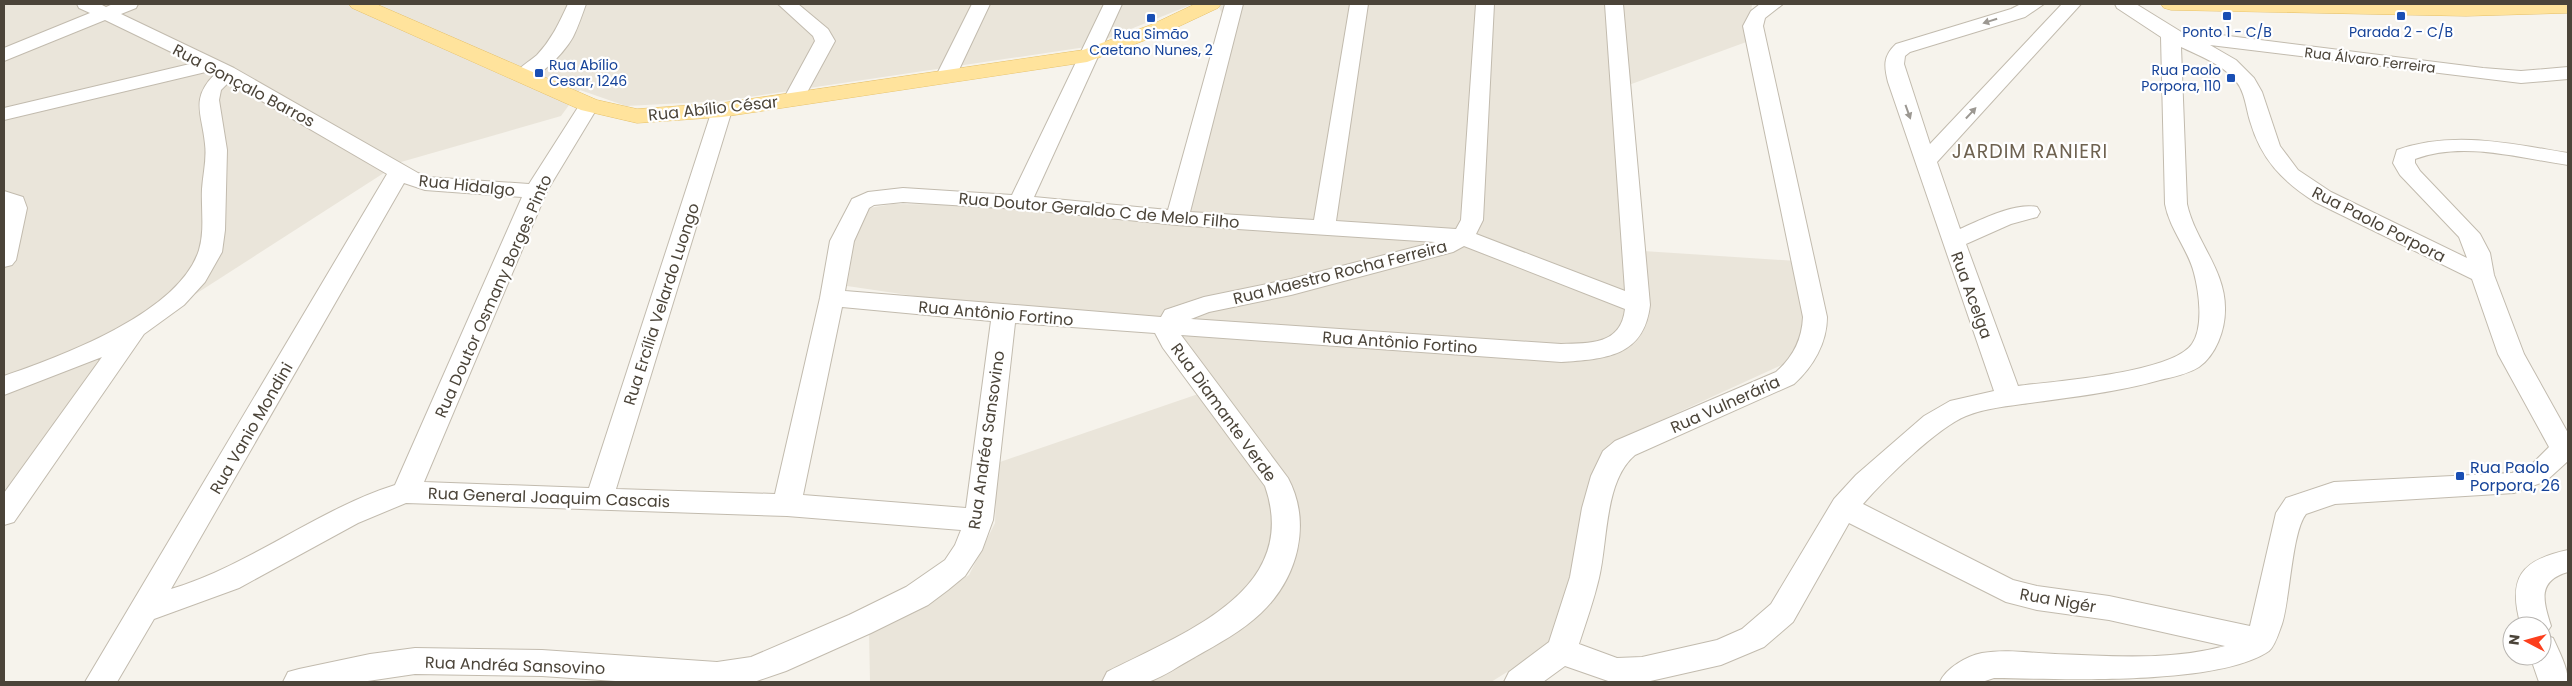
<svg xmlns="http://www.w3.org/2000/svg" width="2572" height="686" viewBox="0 0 2572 686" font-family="Poppins,sans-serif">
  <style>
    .residential { fill: #eae5da }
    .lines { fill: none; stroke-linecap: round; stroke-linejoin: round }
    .minor-casing { stroke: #c2bbae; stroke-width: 2 }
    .major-casing { stroke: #e6c16a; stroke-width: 1 }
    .minor { fill: #fff; fill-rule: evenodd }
    .major { fill: #ffe39c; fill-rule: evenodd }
    .oneway { fill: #9c9892 }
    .transit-dot { fill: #1a4fb4; stroke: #fff; stroke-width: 2 }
    .labels { text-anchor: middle; stroke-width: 4.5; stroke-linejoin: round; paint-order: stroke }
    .far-transit-label { font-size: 14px; fill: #164399; stroke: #fff }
    .far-street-label { font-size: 14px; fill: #4b4439; stroke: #fff }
    .street-label { font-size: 16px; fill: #4b4439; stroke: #fff }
    .transit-label { font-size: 16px; fill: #164399; stroke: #fff; text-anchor: start }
    .quarter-label { font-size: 19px; letter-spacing: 1px; fill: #6e6250; stroke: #fff }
  </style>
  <rect width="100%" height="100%" fill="#f6f3ec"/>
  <!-- residential -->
  <path class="residential" d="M 4,4 L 1193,4 L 1086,47 L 722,101 L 626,106 L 580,90 L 561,116 L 401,162 L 113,347 L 4,509 Z
    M 1217,4 L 1752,4 L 1749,41 L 1626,86 L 1643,251 L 1797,261 L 1810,322 L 1784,364 L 1609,444 L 1549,646 L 1491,682 L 870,682 L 869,632 L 926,602 L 969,575 L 995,523 L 997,463 L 1204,392 L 1158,332 L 847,286 L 858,220 L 869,208 L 893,204 L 1170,208 L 1225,19 Z"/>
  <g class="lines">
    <defs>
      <path id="minor" d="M 77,4 L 100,4 L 106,7 L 113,4 L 138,4 L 136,8 L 121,14 L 234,68 L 418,173 L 427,177 L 529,184 L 582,101 L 589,99 L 596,101 L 599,105 L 547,191 L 424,482 L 589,488 L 712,110 L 715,106 L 722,104 L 729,106 L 732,110 L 616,489 L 775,494 L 820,298 L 830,241 L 852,199 L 868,192 L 903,188 L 1012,195 L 1104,4 L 1122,4 L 1034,197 L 1168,210 L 1225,4 L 1243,4 L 1190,212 L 1314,220 L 1350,4 L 1368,4 L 1336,221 L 1456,229 L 1461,220 L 1476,4 L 1494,4 L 1483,220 L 1476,234 L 1625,291 L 1605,4 L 1623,4 L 1650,305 C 1644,357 1605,359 1561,362 L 1181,335 L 1288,478 C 1312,523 1298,578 1261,613 C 1242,631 1218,644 1195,657 C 1180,665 1164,677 1148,682 C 1136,686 1115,683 1102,682 L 1107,672 C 1181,634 1302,592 1265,486 L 1163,348 L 1155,333 L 1015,323 L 993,520 L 982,550 L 965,576 L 948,590 L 928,605 L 871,633 L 786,671 L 754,682 L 630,682 L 542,676 L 415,674 L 361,682 L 283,682 L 288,672 L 299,669 L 370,654 L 415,648 L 542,650 L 717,662 L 751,657 L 849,615 L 906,587 L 945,560 L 955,545 L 961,530 L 787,516 L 406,503 L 358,523 L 239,588 L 154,619 L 117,682 L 85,682 L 387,174 L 229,82 L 221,90 L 219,100 L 227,150 L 225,230 L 222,252 L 205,282 L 184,305 L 144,334 L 14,522 L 4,525 L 4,493 L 102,357 L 4,395 L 4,376 C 62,356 179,313 199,250 C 205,230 201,209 202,189 C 203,174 207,159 205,144 C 202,113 190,99 215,74 L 210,71 L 4,120 L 4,108 L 194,63 L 105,20 L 4,61 L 4,48 L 90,13 L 79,8 ZM 404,183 L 425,190 L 522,197 L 395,485 C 316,510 251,565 171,589 ZM 903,202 L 1020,209 L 1177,225 L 1435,242 L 1291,279 L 1204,297 L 1165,310 L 1161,317 L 845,291 L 854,241 L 869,208 L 874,205 ZM 1464,246 L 1625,309 C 1621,345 1590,343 1561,344 L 1191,319 L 1209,312 L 1291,295 L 1453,252 ZM 842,307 L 991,321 L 966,508 L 803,495 Z
        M 568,4 L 586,4 C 582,15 578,27 573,37 C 564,53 535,85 516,80 L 513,76 C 519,67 529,62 537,55 C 552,39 559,23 568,4 Z
        M 778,4 L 798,4 L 828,29 L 835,41 L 804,98 L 801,102 L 787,102 L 784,98 L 815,41 L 813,36 Z
        M 972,4 L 990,4 L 956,76 L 953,80 L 939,80 L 936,76 Z
        M 1760,4 L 1783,4 L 1765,18 L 1763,26 L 1827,317 C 1827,343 1813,367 1794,384 L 1635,455 C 1604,481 1608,541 1599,578 C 1594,600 1586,622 1579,644 L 1617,658 L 1642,657 L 1717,640 L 1742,629 L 1771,604 L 1834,499 L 1856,475 L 1924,416 L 1950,401 L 1994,391 L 1888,82 C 1884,66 1883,56 1896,44 L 2011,9 L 2021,4 L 2044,4 L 2025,17 L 1910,52 L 1905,56 L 1904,64 L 1930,144 L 2062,4 L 2081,4 L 1937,162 L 1960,229 C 1980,220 2015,202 2037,207 L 2040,212 L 2037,217 L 2011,224 L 1966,244 L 2018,386 C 2055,381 2172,373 2192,344 C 2204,327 2199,292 2194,273 C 2188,249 2170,230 2165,204 L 2161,37 L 2117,8 L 2115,4 L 2136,4 L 2183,33 L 2189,31 L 2483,68 L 2521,71 L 2568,67 L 2568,79 L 2521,83 L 2210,45 L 2236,60 L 2254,78 L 2262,92 L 2280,146 L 2298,170 L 2331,192 L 2467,258 L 2459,237 L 2400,175 L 2393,163 L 2397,150 C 2454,130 2511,144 2568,153 L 2568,165 C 2519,158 2463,141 2415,159 L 2415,163 L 2420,171 L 2480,234 L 2490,253 L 2494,275 L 2524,354 L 2568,433 L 2568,461 L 2546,481 L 2514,493 L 2335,504 L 2306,514 C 2292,531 2290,599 2282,624 C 2279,632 2275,646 2269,651 C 2218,686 2061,679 1994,678 L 1982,682 L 1940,682 C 1946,668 1967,656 1982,653 C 2006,649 2031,653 2055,654 C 2111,656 2170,661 2225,646 L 2109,620 L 2037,610 L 2006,602 L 1849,523 L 1793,622 L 1764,647 L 1721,665 L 1646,682 L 1611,682 L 1565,666 L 1543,682 L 1504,682 L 1509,672 L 1549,642 L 1570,577 L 1582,508 L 1591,476 L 1603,451 L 1615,441 L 1776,372 C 1793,357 1802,340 1803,317 L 1743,26 L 1751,11 ZM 2181,47 C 2200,56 2222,64 2236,81 C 2245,92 2246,108 2250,121 C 2261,159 2282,181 2315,202 L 2472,279 L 2498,354 L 2549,447 L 2533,463 L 2512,473 L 2334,482 L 2286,498 L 2276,513 L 2250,626 L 2109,596 L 2037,586 L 2013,580 L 1863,504 C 1884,480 1938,427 1966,416 C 1985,408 2009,406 2030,403 C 2073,397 2118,392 2160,380 C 2173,377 2188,374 2199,367 C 2216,355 2225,330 2225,310 C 2226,270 2195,241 2187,204 Z
        M 4,191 L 23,197 L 27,208 L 16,260 L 12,265 L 4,267 Z
        M 2568,550 L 2568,572 C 2537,581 2543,600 2551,626 L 2545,635 L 2553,638 C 2559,651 2568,668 2568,682 L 2539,682 L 2530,656 L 2542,656 L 2542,626 L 2521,626 C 2507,578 2521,560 2568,550 Z"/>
      <path id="major" d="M 349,4 L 376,4 L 597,100 L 637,109 L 722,103 L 1083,50 L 1153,24 L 1195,4 L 1221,4 L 1218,8 L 1167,32 L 1087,62 L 722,117 L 637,123 L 581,110 L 352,8 Z
        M 2161,4 L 2568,4 L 2568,13 L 2466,16 L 2171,10 L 2164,8 Z"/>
    </defs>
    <!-- minor casing -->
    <use href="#minor" class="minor-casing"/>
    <!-- major casing -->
    <use href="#major" class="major-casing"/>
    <!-- minor -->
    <use href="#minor" class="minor"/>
    <!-- major -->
    <use href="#major" class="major"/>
  </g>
  <!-- one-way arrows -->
  <defs><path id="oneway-solid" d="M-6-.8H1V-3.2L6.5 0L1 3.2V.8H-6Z" transform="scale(1.25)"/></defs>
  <g class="oneway">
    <use href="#oneway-solid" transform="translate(1990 21) rotate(163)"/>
    <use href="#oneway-solid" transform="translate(1908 112) rotate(70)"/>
    <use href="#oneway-solid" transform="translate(1971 113) rotate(-47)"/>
  </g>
  <!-- markers -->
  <g class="transit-dot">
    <rect x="2222" y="11" width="10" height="10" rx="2.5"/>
    <rect x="2396" y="11" width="10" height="10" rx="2.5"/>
    <rect x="1146" y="13" width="10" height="10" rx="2.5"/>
    <rect x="534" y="68" width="10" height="10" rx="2.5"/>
    <rect x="2226" y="73" width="10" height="10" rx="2.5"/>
    <rect x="2455" y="471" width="10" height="10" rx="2.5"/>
  </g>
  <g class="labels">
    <!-- far-transit labels -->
    <g class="far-transit-label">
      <text x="2227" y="37">Ponto 1 - C/B</text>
      <text x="2401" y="37">Parada 2 - C/B</text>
      <text x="1151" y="39">Rua Simão<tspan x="1151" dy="16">Caetano Nunes, 2</tspan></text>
      <text x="549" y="70" text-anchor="start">Rua Abílio<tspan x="549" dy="16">Cesar, 1246</tspan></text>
      <text x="2221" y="75" text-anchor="end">Rua Paolo<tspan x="2221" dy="16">Porpora, 110</tspan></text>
    </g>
    <!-- far-street labels -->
    <g class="far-street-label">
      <text transform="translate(2370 60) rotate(7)" y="5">Rua Álvaro Ferreira</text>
    </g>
    <!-- street labels -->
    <g class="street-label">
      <text transform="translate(244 85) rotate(28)" y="6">Rua Gonçalo Barros</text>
      <text transform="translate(713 108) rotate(-6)" y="6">Rua Abílio César</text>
      <text transform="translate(467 185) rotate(6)" y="6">Rua Hidalgo</text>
      <text transform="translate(1099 210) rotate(5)" y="6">Rua Doutor Geraldo C de Melo Filho</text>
      <text transform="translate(2379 224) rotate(27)" y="6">Rua Paolo Porpora</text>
      <text transform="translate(1340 272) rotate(-14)" y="6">Rua Maestro Rocha Ferreira</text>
      <text transform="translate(1972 295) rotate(70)" y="6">Rua Acelga</text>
      <text transform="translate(493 296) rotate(-66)" y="6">Rua Doutor Osmany Borges Pinto</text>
      <text transform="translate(661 304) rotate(-72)" y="6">Rua Ercília Velardo Luongo</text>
      <text transform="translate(996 313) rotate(5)" y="6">Rua Antônio Fortino</text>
      <text transform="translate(1400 342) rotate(4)" y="6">Rua Antônio Fortino</text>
      <text transform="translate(1725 404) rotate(-24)" y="6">Rua Vulnerária</text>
      <text transform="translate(1224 412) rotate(54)" y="6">Rua Diamante Verde</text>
      <text transform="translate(251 428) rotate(-60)" y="6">Rua Vanio Mondini</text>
      <text transform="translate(986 440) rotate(-82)" y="6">Rua Andréa Sansovino</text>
      <text transform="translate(549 497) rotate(2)" y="6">Rua General Joaquim Cascais</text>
      <text transform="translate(2058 600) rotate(10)" y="6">Rua Nigér</text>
      <text transform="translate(515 665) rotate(2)" y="6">Rua Andréa Sansovino</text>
    </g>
    <!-- transit labels -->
    <g class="transit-label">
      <text x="2470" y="473">Rua Paolo<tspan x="2470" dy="18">Porpora, 26</tspan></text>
    </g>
    <!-- quarter labels -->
    <g class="quarter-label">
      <text x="2030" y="158">JARDIM RANIERI</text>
    </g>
  </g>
  <!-- border -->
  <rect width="2572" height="686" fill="none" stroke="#4b4439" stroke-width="10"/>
  <!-- north arrow -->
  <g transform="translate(2527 641) rotate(276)"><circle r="24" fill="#ffffff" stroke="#b7b4b0"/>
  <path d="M0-4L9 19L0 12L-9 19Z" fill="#fc3f1d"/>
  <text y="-8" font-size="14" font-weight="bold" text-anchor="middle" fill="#4b4439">N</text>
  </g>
</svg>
